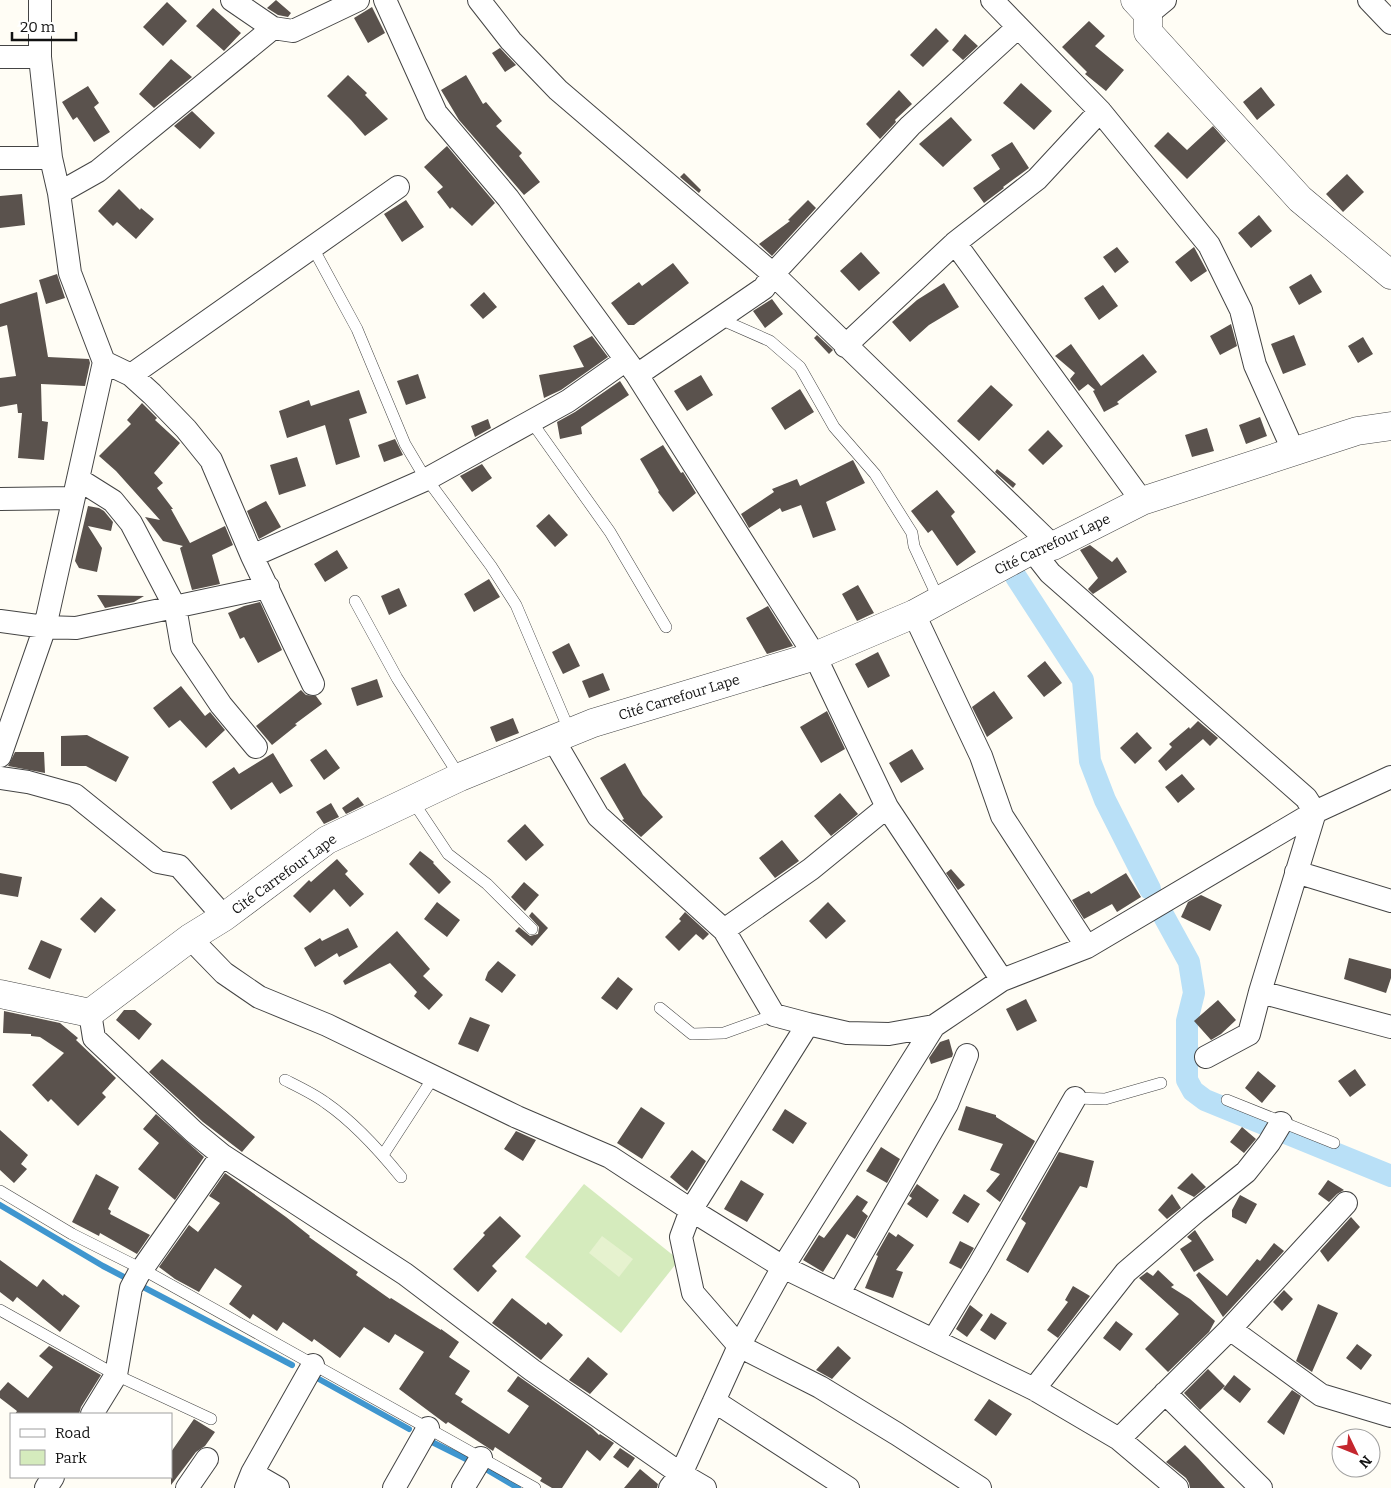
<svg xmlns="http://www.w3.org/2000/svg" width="1391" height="1488" viewBox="0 0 1391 1488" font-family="Bitter,serif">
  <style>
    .green { fill: #d5ebbd }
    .pitch { fill: #e6f2cf }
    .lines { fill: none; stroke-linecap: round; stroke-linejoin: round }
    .stream { stroke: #3f96cf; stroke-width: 6 }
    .canal { stroke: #b9e0f7; stroke-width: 22 }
    .building { fill: #5a524d }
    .service-casing { stroke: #444; stroke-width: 12 }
    .minor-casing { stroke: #444; stroke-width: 24 }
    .tertiary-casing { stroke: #444; stroke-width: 29 }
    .service { stroke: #fff; stroke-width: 11 }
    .minor { stroke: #fff; stroke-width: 22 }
    .tertiary { stroke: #fff; stroke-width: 28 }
    .labels { text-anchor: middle; stroke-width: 5; stroke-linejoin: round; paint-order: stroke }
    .street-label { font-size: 14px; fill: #111; stroke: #fff }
  </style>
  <rect width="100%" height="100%" fill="#fffdf5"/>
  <!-- green -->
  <path class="green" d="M 584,1184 L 679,1260 L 621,1333 L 525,1257 Z"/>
  <!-- pitch -->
  <path class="pitch" d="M 602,1236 L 633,1259 L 619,1277 L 589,1253 Z"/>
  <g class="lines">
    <!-- stream -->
    <path class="stream" d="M 0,1205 L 103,1266 L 292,1365
      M 317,1378 L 409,1429
      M 430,1441 L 466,1459
      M 484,1468 L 518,1488"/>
    <!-- canal -->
    <path class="canal" d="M 1016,577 L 1083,680 L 1090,761 L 1105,800 L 1150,889
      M 1161,911 L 1189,962 L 1194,993 L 1187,1021 L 1187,1080 L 1193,1091 L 1205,1100 L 1391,1176"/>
  </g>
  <!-- building -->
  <path class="building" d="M 276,0 L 291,13 L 288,17 L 278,15 L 267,8 Z
    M 167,2 L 187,21 L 163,46 L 143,27 Z
    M 372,7 L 385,33 L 368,43 L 354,18 Z
    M 213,8 L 241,33 L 224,51 L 196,26 Z
    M 1089,21 L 1105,36 L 1095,46 L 1124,70 L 1106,91 L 1085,74 L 1087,72 L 1062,47 Z
    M 936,28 L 949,41 L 923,67 L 910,55 Z
    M 965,34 L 978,46 L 963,60 L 952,50 Z
    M 500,48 L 516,65 L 505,72 L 492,53 Z
    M 171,59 L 192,77 L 154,108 L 139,94 Z
    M 348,75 L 367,93 L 365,95 L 388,119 L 365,136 L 351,120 L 327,96 Z
    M 466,75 L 483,104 L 486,102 L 502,121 L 496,126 L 522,153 L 519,156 L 540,182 L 524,195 L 459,120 L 441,90 Z
    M 1021,83 L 1052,111 L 1034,130 L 1003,103 Z
    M 88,86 L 99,103 L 94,107 L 110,132 L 94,142 L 77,117 L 73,120 L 62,102 Z
    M 1261,87 L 1275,105 L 1257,120 L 1243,102 Z
    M 899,90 L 912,104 L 895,120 L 896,122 L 880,139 L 866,124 Z
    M 192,111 L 215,133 L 200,149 L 174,126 Z
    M 951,117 L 972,140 L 943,167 L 919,144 Z
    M 1213,126 L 1226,141 L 1187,179 L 1154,146 L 1168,132 L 1187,150 Z
    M 1012,142 L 1029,168 L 1003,187 L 1004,188 L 984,203 L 973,188 L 1000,169 L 991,155 Z
    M 447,146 L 495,203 L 472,226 L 452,207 L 450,209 L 437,192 L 443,187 L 424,167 Z
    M 684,173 L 701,190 L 699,193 L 680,177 Z
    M 1347,174 L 1364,192 L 1343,212 L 1326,194 Z
    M 119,189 L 140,210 L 141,208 L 154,219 L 136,239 L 117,222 L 113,226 L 98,211 Z
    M 22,194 L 25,225 L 0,228 L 0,196 Z
    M 406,200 L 424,227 L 402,242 L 384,214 Z
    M 808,200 L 816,208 L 772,256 L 759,244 L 790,221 L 788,220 Z
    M 1259,215 L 1272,231 L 1251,248 L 1238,233 Z
    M 1117,247 L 1129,262 L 1115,273 L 1103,257 Z
    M 1194,247 L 1207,271 L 1191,282 L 1175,262 Z
    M 861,252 L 880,273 L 859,291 L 840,271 Z
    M 673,263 L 689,283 L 634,325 L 628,325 L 611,303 L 639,282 L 642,286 Z
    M 57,274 L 65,298 L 46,304 L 39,280 Z
    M 1311,274 L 1322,292 L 1299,305 L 1289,287 Z
    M 944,283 L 959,307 L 929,325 L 910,342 L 892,322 L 917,300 Z
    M 1103,285 L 1118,306 L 1099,320 L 1084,298 Z
    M 37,292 L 48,357 L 89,359 L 90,363 L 85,386 L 41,384 L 42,421 L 48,422 L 44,460 L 18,458 L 22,413 L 18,413 L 17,404 L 0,407 L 0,378 L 16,376 L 7,325 L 0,327 L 0,304 Z
    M 484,292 L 497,307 L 483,319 L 470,305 Z
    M 772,299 L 783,314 L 765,328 L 753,311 Z
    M 1231,324 L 1237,346 L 1220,355 L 1210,336 Z
    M 817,335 L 833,350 L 829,354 L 814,338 Z
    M 1294,335 L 1306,365 L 1283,374 L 1271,344 Z
    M 592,336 L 608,357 L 561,390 L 544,398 L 539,375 L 584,367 L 573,346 Z
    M 1363,337 L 1373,354 L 1358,363 L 1348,346 Z
    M 1071,344 L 1101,386 L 1143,354 L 1157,372 L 1117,402 L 1119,404 L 1104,412 L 1093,391 L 1095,390 L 1088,384 L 1079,391 L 1070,379 L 1075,373 L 1055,356 Z
    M 418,374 L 426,398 L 406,405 L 397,381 Z
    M 701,375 L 713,395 L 687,411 L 674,391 Z
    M 620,381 L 629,395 L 581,427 L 582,434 L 560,439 L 557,422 L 575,412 Z
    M 991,385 L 1013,405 L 979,441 L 957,421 Z
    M 800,389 L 814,412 L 785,430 L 771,408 Z
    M 359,390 L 367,413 L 349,419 L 360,457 L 336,465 L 325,425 L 287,438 L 279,411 L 309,400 L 311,406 Z
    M 142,403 L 157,418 L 155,420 L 180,443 L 154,473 L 163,483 L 157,488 L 173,509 L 171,509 L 190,543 L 225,526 L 233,545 L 212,555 L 220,584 L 192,590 L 180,548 L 183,546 L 163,541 L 145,517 L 160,520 L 116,471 L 99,456 L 131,424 L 127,420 Z
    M 1260,417 L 1267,436 L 1246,444 L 1239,425 Z
    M 488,419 L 491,428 L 475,437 L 471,426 Z
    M 1207,428 L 1214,451 L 1192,457 L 1185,435 Z
    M 1048,430 L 1063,446 L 1043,465 L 1028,450 Z
    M 395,439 L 403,455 L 384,462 L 378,445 Z
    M 663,445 L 681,473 L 683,472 L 696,493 L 673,512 L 658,492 L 659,491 L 640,459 Z
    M 297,457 L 306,486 L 279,495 L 270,465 Z
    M 853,460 L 865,483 L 826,502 L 836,530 L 813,538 L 801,505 L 782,512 L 780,508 L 749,528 L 741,514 L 774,492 L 772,489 L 797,479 L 800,486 Z
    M 482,464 L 492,478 L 472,492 L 460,476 Z
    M 997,469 L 1016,484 L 1013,488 L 995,472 Z
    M 937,490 L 955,512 L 951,516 L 976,552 L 957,566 L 932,530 L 928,533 L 911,511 Z
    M 266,501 L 281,527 L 259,539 L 247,511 Z
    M 88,506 L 99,508 L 104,511 L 113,522 L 111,531 L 88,526 L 102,548 L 97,572 L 79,568 L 75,561 Z
    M 549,514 L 568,535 L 555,547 L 536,526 Z
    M 1090,545 L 1112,562 L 1117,557 L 1127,572 L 1093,594 L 1088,589 L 1098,578 L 1080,550 Z
    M 337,550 L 348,568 L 325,582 L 314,564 Z
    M 489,579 L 500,597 L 474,612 L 464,594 Z
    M 858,585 L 874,613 L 857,621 L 842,594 Z
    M 399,588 L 407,606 L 389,615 L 381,596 Z
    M 97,595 L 144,596 L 134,602 L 105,608 Z
    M 260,602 L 282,650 L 258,663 L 244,637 L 240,639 L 228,613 L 244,606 Z
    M 768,606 L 793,646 L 767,654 L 746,618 Z
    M 569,643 L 580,666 L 563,674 L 552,652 Z
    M 878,652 L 890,676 L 868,688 L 855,664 Z
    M 1045,661 L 1062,683 L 1044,697 L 1027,676 Z
    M 603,673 L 610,690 L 589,698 L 582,681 Z
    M 377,679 L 383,697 L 357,706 L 351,688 Z
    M 181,686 L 205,716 L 210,712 L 225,730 L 206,748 L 180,720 L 169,728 L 153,708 Z
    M 301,690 L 306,695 L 316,696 L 322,704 L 295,724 L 297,725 L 272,745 L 256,726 Z
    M 994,691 L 1013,718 L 987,737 L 972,707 Z
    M 827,711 L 845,749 L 821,763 L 800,727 Z
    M 513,718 L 519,733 L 496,742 L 490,727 Z
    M 1198,721 L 1218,738 L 1210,746 L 1203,739 L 1166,771 L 1158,761 L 1172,747 L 1169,744 L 1189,727 L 1190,729 Z
    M 1137,732 L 1152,748 L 1135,764 L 1120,748 Z
    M 87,735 L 129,757 L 116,782 L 86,766 L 61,766 L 61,736 Z
    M 326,749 L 340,768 L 324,780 L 310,760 Z
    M 912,749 L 924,769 L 901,783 L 889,763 Z
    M 15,752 L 44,752 L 45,773 L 8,766 Z
    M 273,753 L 293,786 L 280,794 L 272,782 L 231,810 L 212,782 L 234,767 L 239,774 Z
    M 625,763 L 643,795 L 663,817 L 641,837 L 622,820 L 624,819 L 600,778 Z
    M 1182,774 L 1195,789 L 1178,803 L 1165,787 Z
    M 840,793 L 858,814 L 831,836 L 814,816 Z
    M 358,797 L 364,805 L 346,814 L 342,808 Z
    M 331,803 L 339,817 L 324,824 L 316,812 Z
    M 525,824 L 544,845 L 526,861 L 507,841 Z
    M 782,840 L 799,861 L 775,878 L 759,858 Z
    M 420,851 L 434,862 L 433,863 L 451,882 L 439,894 L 409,864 Z
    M 337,859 L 348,871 L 345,874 L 364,894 L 350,907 L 334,889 L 310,913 L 293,896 L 309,880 L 311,882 Z
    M 951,869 L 965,885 L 958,890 L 946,873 Z
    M 0,873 L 22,877 L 18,897 L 0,894 Z
    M 1126,873 L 1141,897 L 1117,912 L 1112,904 L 1084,919 L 1072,900 L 1089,891 L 1091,894 Z
    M 524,882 L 539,895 L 525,911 L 511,897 Z
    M 1201,895 L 1222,905 L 1210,931 L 1181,917 L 1188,902 Z
    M 101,897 L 116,910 L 95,933 L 80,919 Z
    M 437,902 L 460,920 L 447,937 L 424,919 Z
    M 828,902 L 846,921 L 826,939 L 809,921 Z
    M 532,912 L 548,928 L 532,946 L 515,931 L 519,927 L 530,936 L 538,934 L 539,927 L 529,916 Z
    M 685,912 L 709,934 L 703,940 L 696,934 L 679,951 L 665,937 L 681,921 L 679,919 Z
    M 348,928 L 358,947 L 339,957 L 337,953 L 315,967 L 304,948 L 320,938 L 322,941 Z
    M 397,931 L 430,969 L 423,976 L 443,995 L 429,1010 L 414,996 L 417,992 L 390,963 L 345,985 L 343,981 Z
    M 41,940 L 62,949 L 50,979 L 28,969 Z
    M 1349,958 L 1391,969 L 1391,978 L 1386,993 L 1344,979 Z
    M 498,961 L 516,975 L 502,993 L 485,980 L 488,972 Z
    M 618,977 L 633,989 L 617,1010 L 601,998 Z
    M 1026,999 L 1037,1021 L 1017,1031 L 1006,1009 Z
    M 1218,1000 L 1236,1020 L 1221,1034 L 1211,1040 L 1194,1021 Z
    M 124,1010 L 135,1010 L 152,1024 L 139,1040 L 116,1020 Z
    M 4,1011 L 60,1023 L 78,1038 L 76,1040 L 116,1078 L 102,1093 L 106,1097 L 78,1126 L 51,1099 L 48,1102 L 32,1085 L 64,1053 L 40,1037 L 31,1036 L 31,1034 L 3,1033 Z
    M 470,1017 L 490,1025 L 478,1052 L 458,1044 Z
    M 949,1039 L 953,1054 L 952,1057 L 931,1064 L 929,1058 L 940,1042 Z
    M 162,1059 L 255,1137 L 242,1152 L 203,1122 L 149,1072 Z
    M 1355,1069 L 1366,1085 L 1350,1097 L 1338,1081 Z
    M 1258,1071 L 1276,1086 L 1262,1103 L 1245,1088 Z
    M 966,1106 L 996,1115 L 996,1117 L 1035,1141 L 1000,1202 L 986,1191 L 1000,1174 L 990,1170 L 1003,1144 L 958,1130 Z
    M 641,1107 L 665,1123 L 642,1159 L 617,1143 Z
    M 785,1109 L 807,1123 L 793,1144 L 772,1130 Z
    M 156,1114 L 204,1157 L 175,1200 L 138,1169 L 159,1143 L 143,1129 Z
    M 1242,1127 L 1256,1139 L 1244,1153 L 1230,1142 Z
    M 0,1130 L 28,1155 L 21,1164 L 27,1169 L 14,1183 L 0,1170 Z
    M 516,1131 L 536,1140 L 523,1161 L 504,1149 Z
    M 881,1147 L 900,1159 L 887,1183 L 866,1171 Z
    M 692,1150 L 706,1161 L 687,1191 L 670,1177 Z
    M 1059,1152 L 1094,1161 L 1087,1188 L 1080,1186 L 1028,1273 L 1006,1260 L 1026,1223 L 1021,1219 Z
    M 225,1173 L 286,1217 L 310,1236 L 309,1237 L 358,1272 L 356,1275 L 390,1299 L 391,1298 L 441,1330 L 441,1329 L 459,1342 L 449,1357 L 470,1371 L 455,1394 L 463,1399 L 461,1402 L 509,1434 L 529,1406 L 507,1391 L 518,1376 L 592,1428 L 599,1435 L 600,1434 L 614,1443 L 600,1461 L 587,1450 L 562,1488 L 552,1488 L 540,1481 L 542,1478 L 495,1447 L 493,1451 L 448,1422 L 446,1424 L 399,1389 L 424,1352 L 395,1334 L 389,1343 L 364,1327 L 340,1358 L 314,1339 L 312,1342 L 283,1322 L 277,1331 L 253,1314 L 250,1319 L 229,1304 L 242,1286 L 215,1268 L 199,1292 L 175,1279 L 159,1267 L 189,1225 L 198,1232 L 220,1203 L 209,1196 Z
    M 1192,1173 L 1206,1187 L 1194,1197 L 1177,1188 Z
    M 96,1174 L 119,1187 L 108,1209 L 111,1211 L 110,1214 L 150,1235 L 137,1254 L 100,1233 L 99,1236 L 72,1222 Z
    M 741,1180 L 764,1194 L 747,1222 L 724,1209 Z
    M 1328,1180 L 1344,1190 L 1337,1194 L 1329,1202 L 1318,1194 Z
    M 917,1184 L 939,1200 L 927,1218 L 907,1204 L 912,1198 L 909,1196 Z
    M 964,1194 L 980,1204 L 968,1223 L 952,1213 Z
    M 1172,1194 L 1181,1208 L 1167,1219 L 1158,1210 Z
    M 857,1195 L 868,1202 L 862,1211 L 868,1216 L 855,1239 L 847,1234 L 823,1272 L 803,1260 L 819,1235 L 824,1238 Z
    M 1240,1195 L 1257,1204 L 1246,1224 L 1232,1217 L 1232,1210 Z
    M 500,1216 L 521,1236 L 492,1266 L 497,1271 L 478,1292 L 453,1269 L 485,1235 L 483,1233 Z
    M 1351,1217 L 1360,1227 L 1328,1262 L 1320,1251 Z
    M 1195,1230 L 1214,1260 L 1194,1272 L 1180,1249 L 1192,1241 L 1187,1237 Z
    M 889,1232 L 896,1237 L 898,1234 L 914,1245 L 896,1270 L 903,1272 L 893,1298 L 865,1288 L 878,1256 L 876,1255 Z
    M 960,1241 L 974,1248 L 961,1269 L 949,1263 Z
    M 1274,1243 L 1284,1251 L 1223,1317 L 1196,1275 L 1199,1272 L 1227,1296 L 1257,1259 L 1260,1261 Z
    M 0,1260 L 37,1287 L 43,1279 L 63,1296 L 64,1294 L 80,1306 L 60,1332 L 17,1297 L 13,1302 L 0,1292 Z
    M 1158,1270 L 1174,1285 L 1171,1287 L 1190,1299 L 1215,1321 L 1209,1332 L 1168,1372 L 1145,1349 L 1179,1314 L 1139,1278 L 1147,1272 L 1153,1276 Z
    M 1073,1286 L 1090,1296 L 1058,1338 L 1047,1330 L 1068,1302 L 1065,1300 Z
    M 1284,1290 L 1293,1299 L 1282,1311 L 1273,1302 Z
    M 512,1298 L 546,1325 L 548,1322 L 563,1335 L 541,1360 L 492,1323 Z
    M 1318,1304 L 1338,1313 L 1312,1372 L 1296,1361 Z
    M 970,1305 L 983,1315 L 967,1337 L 956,1329 Z
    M 991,1313 L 1007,1323 L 995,1340 L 980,1330 Z
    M 1116,1321 L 1133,1334 L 1120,1351 L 1103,1338 Z
    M 1357,1344 L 1372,1355 L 1361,1370 L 1346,1358 Z
    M 49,1346 L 101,1375 L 81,1407 L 79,1414 L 15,1414 L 17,1411 L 0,1398 L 0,1391 L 8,1382 L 28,1398 L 53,1367 L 39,1356 Z
    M 838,1346 L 851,1358 L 832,1379 L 816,1370 Z
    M 588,1357 L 608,1374 L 590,1394 L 569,1380 Z
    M 1208,1369 L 1225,1386 L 1200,1410 L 1184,1393 Z
    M 1234,1375 L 1251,1389 L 1240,1403 L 1223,1389 Z
    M 1292,1390 L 1301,1396 L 1284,1435 L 1267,1422 Z
    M 989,1399 L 1012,1414 L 996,1436 L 974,1420 Z
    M 194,1419 L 215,1432 L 205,1446 L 196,1452 L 171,1485 L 171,1452 Z
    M 1185,1445 L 1198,1458 L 1225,1488 L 1190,1488 L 1189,1483 L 1186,1478 L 1166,1462 Z
    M 620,1448 L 635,1458 L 628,1468 L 613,1457 Z
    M 640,1469 L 658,1484 L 657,1488 L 624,1488 Z"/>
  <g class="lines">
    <defs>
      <path id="service" d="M 313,248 L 357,329 L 405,444 L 421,471 L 491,566 L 516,605 L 570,732
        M 720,319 L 770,341 L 800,367 L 834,427 L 875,474 L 912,533 L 914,546 L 939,600
        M 531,421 L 610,532 L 666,627
        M 355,601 L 397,678 L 460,777
        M 412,800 L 448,854 L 487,884 L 532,929
        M 660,1008 L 692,1034 L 724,1033 L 774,1015
        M 285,1080 C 299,1087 314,1094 326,1103 C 355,1123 379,1150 401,1177
        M 1075,1098 L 1105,1099 L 1161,1083
        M 1227,1100 L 1334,1143
        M 383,1155 L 433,1078
        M 0,1191 L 72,1234 L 142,1269 L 535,1488
        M 0,1310 L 116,1375 L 211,1419"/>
      <path id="minor" d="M 232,0 L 273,28
        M 385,0 L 436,113 L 508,198 L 637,375 L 815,656 L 887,807 L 1002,980
        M 479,0 L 511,41 L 558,90 L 773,274 L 1053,546
        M 992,0 L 1100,111 L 1209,245 L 1241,310 L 1255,365 L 1293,450
        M 1369,0 L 1391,23
        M 1148,14 L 1165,0
        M 0,57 L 40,57 L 40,0
        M 40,57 L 51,158 L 59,193 L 70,273 L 104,362 L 131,375 L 152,394 L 186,429 L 211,460 L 252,556 L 313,684
        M 0,158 L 51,158
        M 59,193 L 98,171 L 273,28 L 293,31 L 358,0
        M 955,243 L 1142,501
        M 845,346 L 955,243 L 1037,179 L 1100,111
        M 131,375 L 398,187
        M 637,375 L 764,288 L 773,274 L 910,126 L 1018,27
        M 78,479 L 113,501 L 131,523 L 175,607 L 182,647 L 221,705 L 256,747
        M 0,499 L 73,498
        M 1032,550 L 1050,573 L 1306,798 L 1315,812 L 1260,992 L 1249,1034 L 1206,1057
        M 252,556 L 427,479 L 568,401 L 626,360
        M 914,614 L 981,756 L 1002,816 L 1087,947
        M 0,621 L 45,627 L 76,628 L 268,587
        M 553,739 L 598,816 L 724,930 L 774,1015 L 808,1024
        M 0,756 L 45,627 L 104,362
        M 0,778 L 28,782 L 75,795 L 158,862 L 179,866 L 224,917
        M 1296,872 L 1391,901
        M 724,930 L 811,869 L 887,807
        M 190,938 L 224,973 L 259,997 L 327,1025 L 517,1117 L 610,1157 L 691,1210 L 783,1267 L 1034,1389 L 1119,1439 L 1177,1488
        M 1260,992 L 1391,1027
        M 90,1013 L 94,1038 L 194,1132 L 222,1155 L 405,1274 L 532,1370 L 681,1474 L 705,1488
        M 839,1293 L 947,1104 L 967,1055
        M 1230,1329 L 1321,1395 L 1391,1416
        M 934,1339 L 979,1265 L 1075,1098
        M 1034,1389 L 1126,1272 L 1197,1211 L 1246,1172 L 1269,1143 L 1281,1123
        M 1165,1393 L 1261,1488
        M 714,1401 L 848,1488
        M 92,1414 L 116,1375 L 131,1288 L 138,1275 L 222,1155
        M 1119,1439 L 1230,1329 L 1346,1203
        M 252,1473 L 278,1488
        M 46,1488 L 53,1477
        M 187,1488 L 207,1459
        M 246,1488 L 252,1473 L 313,1365
        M 394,1488 L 428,1428
        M 463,1488 L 481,1458
        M 670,1488 L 681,1474 L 739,1346 L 783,1267 L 934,1026
        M 980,1488 L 897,1434 L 820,1387 L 739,1346 L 693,1293 L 681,1237 L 691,1210 L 808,1024 L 847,1033 L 889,1034 L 934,1026 L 1002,980 L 1087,947 L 1315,812 L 1391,777"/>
      <path id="tertiary" d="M 1135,0 L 1148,14 L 1148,32 L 1300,199 L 1391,275
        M 0,994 L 90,1013 L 190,938 L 224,917 L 327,840 L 460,777 L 593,723 L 815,656 L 914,614 L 1032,550 L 1053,546 L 1142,501 L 1357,431 L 1391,426"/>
    </defs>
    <!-- service casing -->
    <use href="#service" class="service-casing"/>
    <!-- minor casing -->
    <use href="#minor" class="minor-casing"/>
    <!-- tertiary casing -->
    <use href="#tertiary" class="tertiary-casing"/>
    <!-- service -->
    <use href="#service" class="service"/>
    <!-- minor -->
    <use href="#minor" class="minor"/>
    <!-- tertiary -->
    <use href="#tertiary" class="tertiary"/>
  </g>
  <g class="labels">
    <!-- street labels -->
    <g class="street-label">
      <text transform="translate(1052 544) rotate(-25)" y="5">Cité Carrefour Lape</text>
      <text transform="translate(679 697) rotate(-17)" y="5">Cité Carrefour Lape</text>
      <text transform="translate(284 874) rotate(-36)" y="5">Cité Carrefour Lape</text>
    </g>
  </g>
  <!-- legend -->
  <rect x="10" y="1413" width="162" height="65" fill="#ffffff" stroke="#a0a0a0"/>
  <rect x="20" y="1429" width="25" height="8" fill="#ffffff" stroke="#a0a0a0"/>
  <text x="55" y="1438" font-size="15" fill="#111111">Road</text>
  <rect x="20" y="1450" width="25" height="15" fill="#d5ebbd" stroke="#a0a0a0"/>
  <text x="55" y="1463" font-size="15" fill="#111111">Park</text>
  <!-- north arrow -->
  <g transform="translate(1356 1453) rotate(133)"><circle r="24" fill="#ffffff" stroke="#a0a0a0"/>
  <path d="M0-4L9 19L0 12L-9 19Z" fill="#c4262e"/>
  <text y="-8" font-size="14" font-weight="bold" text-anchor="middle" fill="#111111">N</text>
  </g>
  <!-- scale -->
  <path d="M12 32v8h64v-8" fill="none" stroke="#111111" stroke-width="2.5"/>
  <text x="20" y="32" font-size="15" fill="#111111" stroke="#ffffff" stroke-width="4" paint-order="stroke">20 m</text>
</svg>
